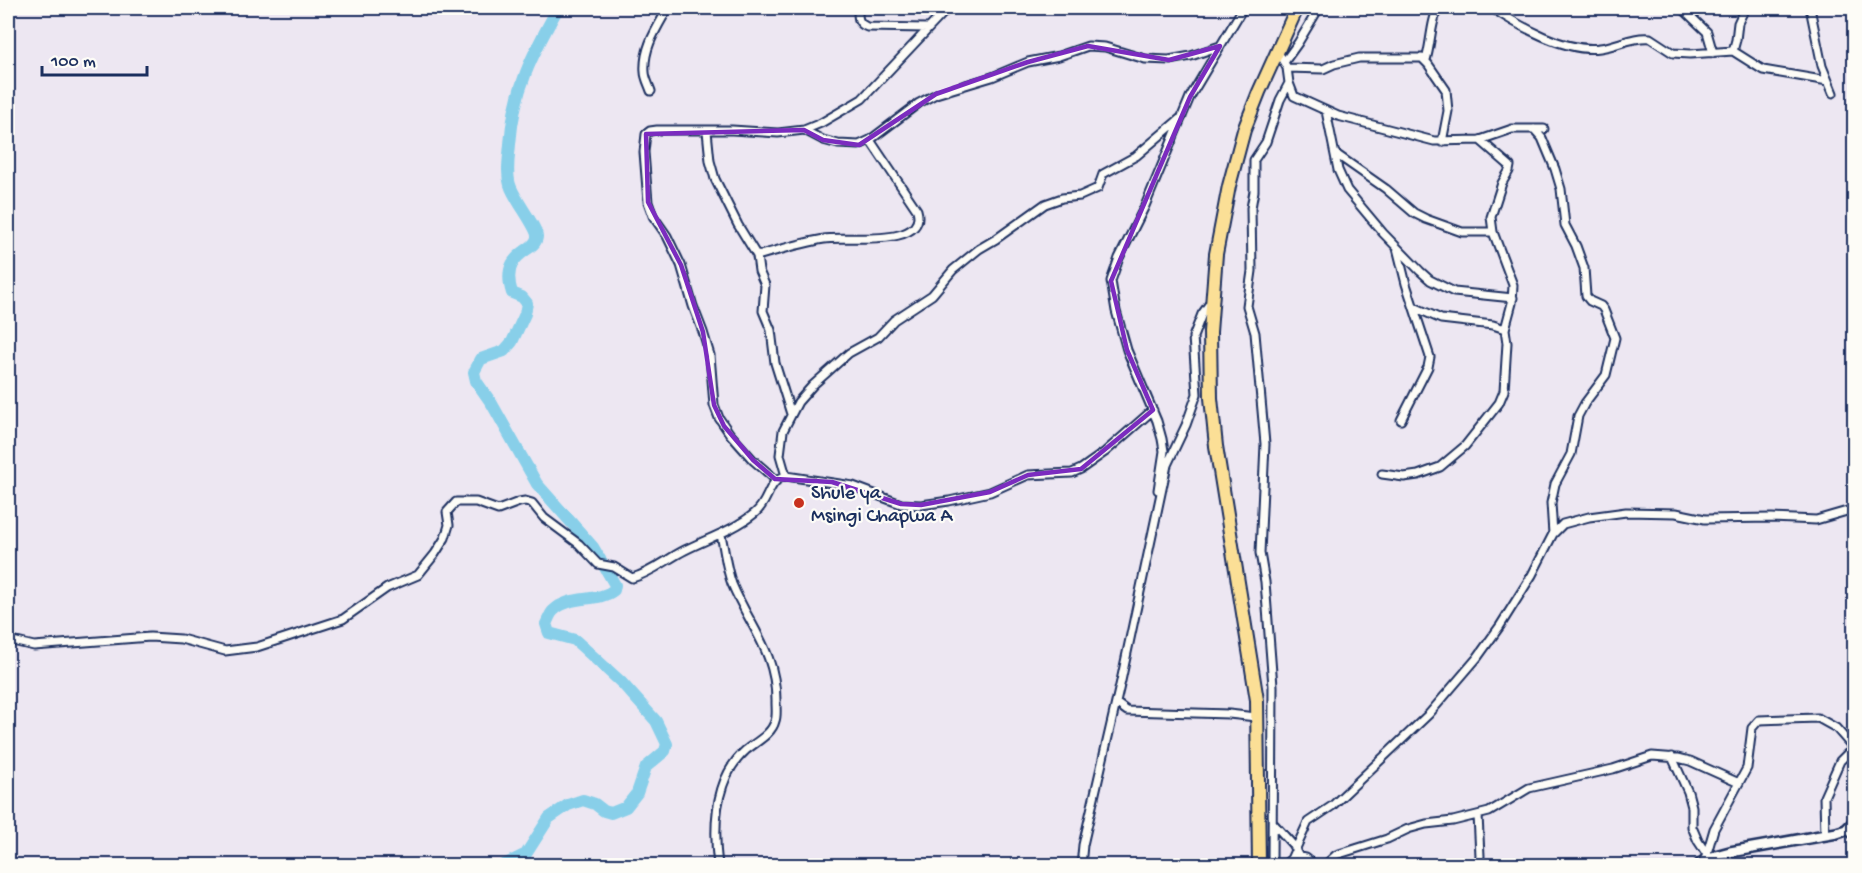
<svg xmlns="http://www.w3.org/2000/svg" width="1862" height="873" viewBox="0 0 1862 873" font-family="'Gochi Hand',sans-serif">
  <style>
    .lines { fill: none; stroke-linecap: round; stroke-linejoin: round }
    .river { stroke: #88cfe9; stroke-width: 12 }
    .street-casing { stroke: #1b2f5e; stroke-width: 11 }
    .secondary-casing { stroke: #1b2f5e; stroke-width: 14 }
    .highway-casing { stroke: #1b2f5e; stroke-width: 16 }
    .street { stroke: #fdfcf7; stroke-width: 7 }
    .secondary { stroke: #fdfcf7; stroke-width: 9 }
    .highway { stroke: #fbdf96; stroke-width: 12 }
    .marked { fill: none; stroke: #7b2cbf; stroke-width: 4.5; stroke-linejoin: round }
    .poi-dot { fill: #c8321e; stroke: #fdfcf7; stroke-width: 2 }
    .labels { text-anchor: middle; stroke-width: 4.5; stroke-linejoin: round; paint-order: stroke }
    .poi-label { font-size: 20px; fill: #1b2f5e; stroke: #fdfcf7; text-anchor: start }
  </style>
  <rect width="100%" height="100%" fill="#ede7f2"/>
  <filter id="ink" filterUnits="userSpaceOnUse"><feTurbulence type="fractalNoise" baseFrequency=".0167" numOctaves="2"/><feDisplacementMap in="SourceGraphic" scale="12" xChannelSelector="R" yChannelSelector="G"/><feConvolveMatrix kernelMatrix="1 2 1 2 8 2 1 2 1" color-interpolation-filters="sRGB"/></filter>
  <g filter="url(#ink)">
    <g class="lines">
      <!-- river -->
      <path class="river" d="M 502,866 L 526,854 L 549,818 L 568,805 L 583,800 L 595,804 L 604,811 L 611,813 L 626,807 L 637,793 L 646,767 L 665,751 L 667,744 L 656,721 L 622,683 L 575,640 L 549,633 L 546,624 C 548,620 550,614 553,611 C 570,594 598,603 614,590 L 615,585 L 593,547 L 537,484 L 492,404 L 476,381 L 474,372 L 481,359 L 504,351 L 512,342 L 525,314 L 527,303 L 522,297 L 512,293 C 499,251 536,253 537,237 C 538,228 514,199 510,185 C 506,172 509,158 510,144 C 514,89 532,55 558,8"/>
      <defs>
        <path id="street" d="M 858,8 C 858,17 857,23 867,27 L 927,28
          M 1492,8 C 1519,26 1567,53 1600,48 C 1617,46 1633,36 1650,38 L 1673,53 L 1690,54 L 1733,51 L 1763,70 L 1828,81
          M 1682,8 L 1707,32 L 1713,53
          M 1810,8 L 1822,66 L 1833,93
          M 1277,50 L 1287,68 L 1289,83 L 1294,96 L 1338,116 L 1434,141 L 1480,140 L 1512,129 L 1544,129
          M 1733,51 L 1736,40 L 1738,23 L 1745,8
          M 1426,60 C 1431,45 1431,18 1439,8
          M 1285,61 L 1298,43 L 1319,8
          M 1287,68 L 1323,69 L 1334,64 L 1359,58 L 1422,58 L 1428,64 L 1446,90 L 1448,111 L 1442,142
          M 651,91 C 649,85 645,78 645,72 C 643,48 657,28 668,8
          M 1326,111 L 1338,170 L 1347,190 L 1383,233 L 1420,271 L 1430,280 L 1454,292 L 1513,298
          M 1534,129 L 1542,138 L 1555,169 L 1561,189 L 1565,225 L 1576,246 L 1584,268 L 1586,296 L 1590,301 L 1601,306 L 1604,310 L 1615,338 L 1606,375 L 1585,403 L 1578,416 L 1571,454 L 1555,484 L 1551,503 L 1553,534
          M 804,130 L 823,140 L 838,144 L 859,145 L 870,140 L 919,103 L 936,94 L 992,77 L 1028,62 L 1059,56 L 1088,46 L 1105,47 L 1145,59 L 1169,60 L 1191,56 L 1220,46
          M 707,131 L 710,161 L 715,179 L 738,225 L 757,256 L 759,271 L 765,285 L 763,311 L 771,330 L 775,363 L 791,414
          M 1480,140 L 1510,166 L 1509,171 L 1502,183 L 1491,217 L 1493,232 L 1513,285 L 1512,303 L 1505,329
          M 1336,154 L 1386,189 L 1414,213 L 1426,219 L 1462,232 L 1493,232
          M 1397,248 L 1406,284 L 1430,357 L 1428,367 L 1401,420
          M 757,256 C 779,250 801,243 824,239 C 844,235 928,249 917,210 L 870,140
          M 1382,474 L 1404,477 L 1418,475 L 1440,467 L 1465,446 L 1499,403 L 1504,391 L 1507,343 L 1505,329 L 1493,325 L 1441,319 L 1414,307
          M 786,476 L 780,455 L 783,431 L 798,402 L 813,385 L 849,353 L 878,337 L 894,320 L 932,295 L 953,270 L 979,249 L 996,239 L 1045,204 L 1062,198 L 1080,196 L 1098,188 L 1103,174 L 1136,156 L 1182,117
          M 775,479 L 753,460 L 730,434 L 719,418 L 714,405 L 710,355 L 703,332 L 693,306 L 681,265 L 667,236 L 653,216 L 648,202 L 644,152 L 646,134 L 650,131 L 657,130 L 732,130 L 778,133 L 804,130 L 821,123 L 862,99 L 948,8
          M 1158,490 L 1164,451 L 1162,439 L 1157,421 L 1127,350 L 1116,311 L 1111,281 L 1119,258 L 1145,206 L 1190,97 L 1243,8
          M 8,640 L 34,646 L 150,637 L 181,639 L 225,651 L 257,647 L 343,619 L 387,588 L 418,575 L 435,554 L 445,538 L 449,525 L 447,512 L 456,502 L 476,502 L 498,510 L 519,502 L 525,501 L 532,503 L 544,518 L 579,544 L 598,564 L 614,567 L 632,578 C 651,573 667,559 685,550 C 709,538 734,530 755,513 C 770,501 767,480 786,476 L 853,486 L 901,504 L 921,505 L 949,501 L 990,492 L 1028,475 L 1072,473 L 1081,469 L 1105,452 L 1153,410
          M 1116,703 L 1127,711 L 1229,714 L 1256,717
          M 1672,757 L 1688,792 L 1692,807 L 1692,827 L 1698,841 L 1706,853
          M 1273,823 L 1292,844 L 1299,857 L 1306,858 L 1316,866
          M 1847,829 L 1854,836
          M 1705,860 L 1714,829 L 1747,768 L 1752,728 L 1759,720 L 1818,718 L 1836,728 L 1850,744 L 1851,750 L 1840,761 L 1824,797 L 1825,835
          M 718,866 C 713,826 714,778 746,750 C 756,742 772,734 775,721 C 777,716 776,709 776,703 C 777,653 750,627 732,584 C 726,568 725,552 721,535
          M 1081,866 L 1083,845 L 1121,681 L 1167,465 L 1186,425 L 1197,394 L 1193,337 L 1202,314 L 1210,303
          M 1272,866 L 1273,686 L 1265,582 L 1260,553 L 1265,444 L 1255,333 L 1247,306 L 1252,271 L 1251,208 L 1254,191 L 1254,160 L 1266,142 L 1280,100 L 1289,83
          M 1283,866 L 1291,859 L 1308,822 L 1332,806 L 1429,714 L 1477,658 L 1500,626 L 1532,575 L 1553,534 L 1563,524 L 1589,517 L 1626,512 L 1676,513 L 1705,519 L 1772,518 L 1816,520 L 1854,509
          M 1324,866 L 1336,855 L 1387,839 L 1408,829 L 1426,824 L 1453,821 L 1489,812 L 1529,788 L 1613,769 L 1652,756 L 1678,758 L 1690,761 L 1739,783
          M 1478,866 L 1480,856 L 1478,815"/>
        <path id="secondary" d="M 1698,866 L 1708,858 L 1730,852 L 1837,833 L 1846,830 L 1854,822"/>
        <path id="highway" d="M 1259,866 L 1257,700 L 1216,446 L 1211,398 L 1210,332 L 1216,254 L 1229,186 L 1244,130 L 1259,92 L 1297,8"/>
      </defs>
      <!-- street casing -->
      <use href="#street" class="street-casing"/>
      <!-- secondary casing -->
      <use href="#secondary" class="secondary-casing"/>
      <!-- highway casing -->
      <use href="#highway" class="highway-casing"/>
      <!-- street -->
      <use href="#street" class="street"/>
      <!-- secondary -->
      <use href="#secondary" class="secondary"/>
      <!-- highway -->
      <use href="#highway" class="highway"/>
    </g>
  </g>
  <!-- marked area -->
  <path class="marked" d="M 1088,46 L 1169,60 L 1220,46 L 1190,97 L 1111,281 L 1127,350 L 1153,410 L 1081,469 L 1028,475 L 990,492 L 921,505 L 901,504 L 832,482 L 775,479 L 753,460 L 724,426 L 714,405 L 703,332 L 681,265 L 648,202 L 646,134 L 804,130 L 823,140 L 859,145 L 936,94 L 1028,62 Z"/>
  <!-- markers -->
  <circle class="poi-dot" cx="799" cy="503" r="6"/>
  <g class="labels">
    <!-- poi labels -->
    <g class="poi-label">
      <text x="811" y="498">Shule ya<tspan x="811" dy="23">Msingi Chapwa A</tspan></text>
    </g>
  </g>
  <!-- margin -->
  <rect width="1862" height="873" fill="none" stroke="#fdfcf7" stroke-width="30"/>
  <rect x="15" y="15" width="1832" height="843" fill="none" stroke="#1b2f5e" stroke-width="2" filter="url(#ink)"/>
  <!-- scale -->
  <path d="M42 66v9h105v-9" fill="none" stroke="#1b2f5e" stroke-width="3"/>
  <text x="51" y="66" font-size="18" fill="#1b2f5e" stroke="#fdfcf7" stroke-width="4.5" paint-order="stroke">100 m</text>
</svg>
